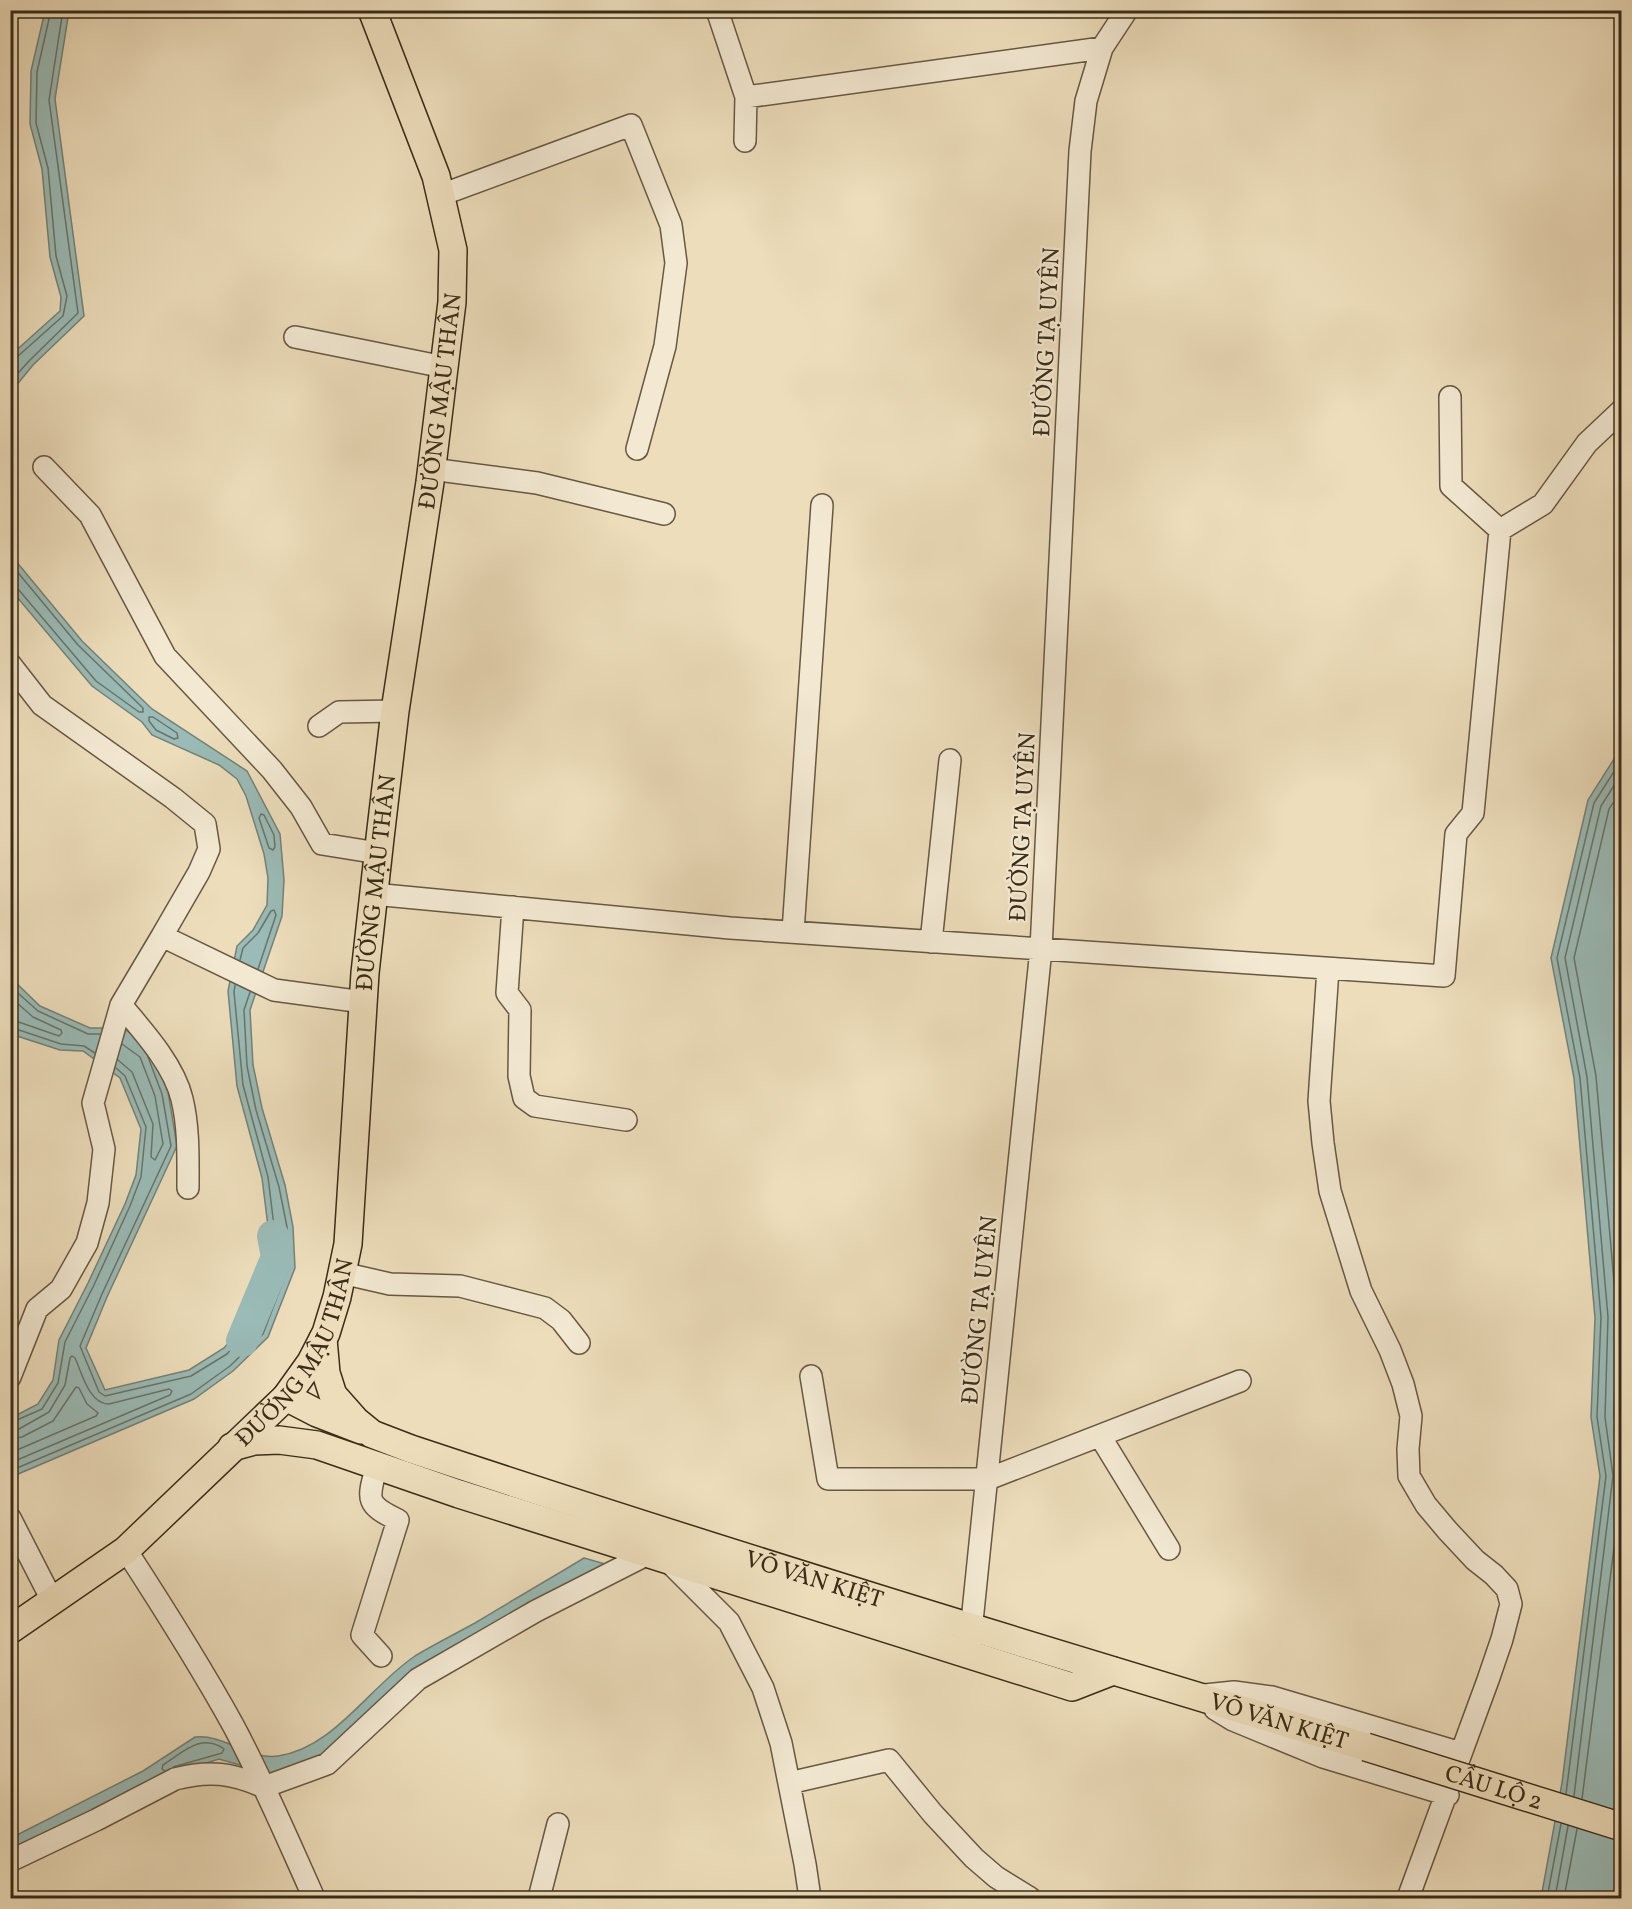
<svg xmlns="http://www.w3.org/2000/svg" width="1632" height="1909" viewBox="0 0 1632 1909" font-family="Vollkorn,serif">
  <style>
    .water { fill: #9abbb7; stroke: #748277; stroke-width: 1.5 }
    .lines { fill: none; stroke-linecap: round; stroke-linejoin: round }
    .shore { stroke: #6a7468; stroke-width: 1.5 }
    .river { stroke: #9abbb7; stroke-width: 32 }
    .minor-casing { stroke: #675841; stroke-width: 24 }
    .major-casing { stroke: #3a2c18; stroke-width: 30 }
    .minor { stroke: #f3e9d3; stroke-width: 21 }
    .major { stroke: #edddbb; stroke-width: 27 }
    .major-bridge-casing { stroke: #3a2c18; stroke-width: 30; stroke-linecap: butt }
    .major-bridge { stroke: #edddbb; stroke-width: 27 }
    .labels { text-anchor: middle; stroke-width: 4.5; stroke-linejoin: round; paint-order: stroke }
    .street-label { font-size: 24px; fill: #3a2c18; stroke: #f3e9d3 }
  </style>
  <rect width="100%" height="100%" fill="#edddbb"/>
  <filter id="stains"><feTurbulence type="fractalNoise" baseFrequency=".00333" numOctaves="4"/><feColorMatrix values="0 0 0 0 .2 0 0 0 0 .09 0 0 0 0 .02 0 0 0 .5 -.17"/></filter>
  <radialGradient id="worn" r=".72"><stop offset=".6" stop-color="#630" stop-opacity="0"/><stop offset="1" stop-color="#630" stop-opacity=".3"/></radialGradient>
  <!-- water -->
  <path class="water" d="M 45,11 L 69,11 L 55,99 L 84,316 L 33,365 L 11,392 L 11,355 L 60,311 L 61,297 L 50,257 L 42,169 L 30,124 L 31,71 Z
    M 10,513 L 15,560 L 82,641 L 152,709 L 247,771 L 280,834 L 284,880 L 282,916 L 250,1010 L 253,1065 L 262,1108 L 285,1185 L 293,1227 L 295,1268 L 268,1337 L 233,1371 L 194,1399 L 11,1477 L 11,1418 L 38,1404 L 53,1380 L 59,1340 L 88,1283 L 125,1204 L 136,1175 L 141,1129 L 120,1078 L 83,1051 L 60,1050 L 14,1035 L 11,1030 L 11,978 L 40,1006 L 90,1028 L 123,1028 L 151,1048 L 168,1092 L 177,1146 L 107,1297 L 86,1348 L 105,1390 L 189,1370 L 224,1348 L 241,1328 L 268,1288 L 271,1251 L 262,1178 L 237,1086 L 228,991 L 237,946 L 253,930 L 267,905 L 268,878 L 264,854 L 246,796 L 237,779 L 219,765 L 152,735 L 142,722 L 92,686 L 11,590 Z
    M 1621,748 L 1621,1898 L 1541,1898 L 1562,1783 L 1600,1476 L 1591,1417 L 1595,1318 L 1574,1078 L 1551,958 L 1588,800 Z
    M 584,1558 L 612,1566 L 513,1617 L 325,1757 L 274,1775 L 219,1759 L 177,1772 L 11,1856 L 11,1838 L 143,1771 L 195,1737 C 225,1734 248,1760 278,1756 C 334,1748 370,1686 415,1656 C 435,1644 455,1634 475,1623 C 511,1601 548,1580 584,1558 Z"/>
  <g class="lines">
    <!-- shore -->
    <path class="shore" d="M 10,359 L 17,357 L 63,316 L 67,296 L 56,256 L 48,168 L 36,123 L 37,72 L 51,10
      M 10,382 L 29,361 L 78,313 L 49,100 L 63,10
      M 10,563 L 78,645 L 143,708 L 143,712 L 139,712 L 96,681 L 18,589 L 10,587
      M 149,717 L 153,717 L 177,733 L 178,738 L 174,739 L 156,730 L 149,721 Z
      M 1622,790 L 1609,809 L 1574,958 L 1596,1076 L 1617,1316 L 1614,1416 L 1622,1469
      M 261,814 L 264,815 L 274,835 L 275,847 L 273,850 L 269,848 L 259,818 Z
      M 240,960 L 243,948 L 258,933 L 271,911 L 274,910 L 276,915 L 258,969
      M 10,986 L 38,1011 L 88,1034 L 100,1034
      M 10,997 L 33,1017 L 61,1030 L 62,1033 L 59,1036 L 10,1019
      M 10,1027 L 61,1044 L 84,1046 L 95,1053
      M 148,1057 L 162,1094 L 171,1146 L 102,1294 L 80,1346 L 99,1392 L 105,1396 L 191,1376 L 227,1354 L 246,1332 L 273,1290 L 277,1251 L 268,1177 L 243,1085 L 234,992 L 235,985
      M 118,1060 L 132,1072 L 153,1124 L 151,1157 L 155,1160 L 163,1144 L 155,1096 L 140,1057 L 122,1044
      M 10,1423 L 42,1409 L 58,1383 L 65,1342 L 94,1285 L 130,1206 L 141,1177 L 146,1127 L 125,1076 L 116,1068
      M 10,1430 L 19,1429 L 49,1412 L 65,1385 L 70,1358 L 72,1356 L 75,1358 C 82,1373 89,1404 109,1404 L 169,1389 L 172,1391 L 170,1395 L 10,1463
      M 10,1439 L 22,1437 L 53,1421 L 76,1387 L 79,1388 L 87,1404 L 98,1413 L 96,1416 L 10,1453
      M 10,1471 L 191,1394 L 230,1366 L 263,1334 L 289,1266 L 287,1227 L 279,1187 L 256,1110 L 247,1066 L 244,1010 L 250,992
      M 165,1771 L 162,1769 L 163,1765 C 182,1753 202,1732 224,1749 L 222,1753 L 173,1767
      M 1566,1794 L 1606,1476 L 1597,1417 L 1601,1317 L 1580,1078 L 1557,958 L 1594,803 L 1622,759
      M 1574,1796 L 1613,1476 L 1605,1417 L 1608,1317 L 1587,1077 L 1565,958 L 1601,806 L 1622,773
      M 1582,1799 L 1622,1485
      M 1547,1898 L 1561,1824
      M 1555,1898 L 1568,1826
      M 1564,1898 L 1577,1829"/>
    <!-- river -->
    <path class="river" d="M 242,1341 L 277,1257 L 273,1236"/>
    <defs>
      <path id="minor" d="M 717,10 L 746,97 L 1102,48
        M 745,141 L 746,97
        M 441,195 L 631,125 L 671,225 L 676,263 L 665,346 L 637,449
        M 295,337 L 444,367
        M 1450,397 L 1451,486 L 1500,530
        M 44,467 L 90,515 L 165,656 L 272,770 L 301,807 L 322,844 L 378,853
        M 431,469 L 537,483 L 664,514
        M 10,664 L 42,705 L 173,798 L 205,824 L 209,849 L 199,872 L 162,936
        M 319,726 L 339,712 L 395,711
        M 373,894 L 730,928 L 1444,976 L 1456,834 L 1473,813 L 1500,530 L 1543,504 L 1587,443 L 1622,410
        M 513,907 L 507,993 L 520,1010 L 519,1076 L 524,1098 L 535,1106 L 626,1120
        M 793,932 L 822,505
        M 931,942 L 950,760
        M 1328,969 L 1319,1101 L 1323,1143 L 1330,1191 L 1361,1291 L 1390,1350 L 1403,1384 L 1411,1416 L 1408,1449 L 1409,1476 L 1426,1505 L 1447,1530 L 1475,1560 L 1494,1575 L 1507,1589 L 1511,1604 L 1502,1639 L 1488,1680 L 1408,1898
        M 121,1005 C 143,1031 174,1065 182,1099 C 189,1128 188,1158 188,1188
        M 342,1273 L 390,1284 L 460,1286 L 545,1308 L 561,1320 L 579,1343
        M 811,1376 L 828,1479 L 988,1479 L 1240,1381
        M 10,1377 L 37,1309 L 61,1289 L 87,1243 L 98,1203 L 104,1149 L 93,1103 L 121,1005 L 162,936 L 274,990 L 363,1002
        M 1100,1436 L 1169,1549
        M 377,1465 C 368,1499 364,1504 398,1520 L 362,1635 L 381,1656
        M 10,1518 L 53,1602
        M 126,1550 C 163,1607 200,1665 233,1725 C 263,1781 288,1840 314,1898
        M 666,1559 L 729,1622 L 763,1688 L 781,1743 L 805,1864 L 810,1898
        M 970,1641 L 1041,949 L 1080,151 L 1086,101 L 1102,48 L 1127,10
        M 1205,1695 L 1234,1692 L 1272,1697 L 1461,1753
        M 1215,1709 L 1233,1720 L 1323,1757 L 1448,1795
        M 789,1783 L 889,1760 L 933,1814 L 974,1858 L 996,1877 L 1030,1898
        M 10,1861 L 96,1820 L 175,1779 C 209,1770 232,1773 264,1787 L 327,1764 L 418,1679 L 536,1611 L 650,1553
        M 539,1898 L 558,1824"/>
      <g id="major">
        <path id="s1" d="M 323,1339 L 326,1373 L 333,1395 L 356,1421 L 372,1434 L 411,1449 C 727,1554 1046,1651 1366,1747"/>
        <path d="M 286,1397 L 317,1413 L 361,1430"/>
        <path d="M 232,1447 L 254,1441 L 279,1440 L 317,1445 L 459,1494 L 1072,1687 L 1113,1671"/>
        <path id="s2" d="M 10,1630 L 126,1550 L 286,1397 L 311,1362 L 326,1333 L 337,1297 L 348,1244 L 365,973 L 380,838 L 395,711 L 430,482 L 452,302 L 453,250 L 436,176 L 372,10"/>
      </g>
    </defs>
    <!-- minor casing -->
    <use href="#minor" class="minor-casing"/>
    <!-- major casing -->
    <use href="#major" class="major-casing"/>
    <!-- minor -->
    <use href="#minor" class="minor"/>
    <!-- major -->
    <use href="#major" class="major"/>
    <defs>
      <g id="major-bridge">
        <path id="s3" d="M 1366,1747 L 1622,1827"/>
      </g>
    </defs>
    <!-- major-bridge casing -->
    <use href="#major-bridge" class="major-bridge-casing"/>
    <!-- major-bridge -->
    <use href="#major-bridge" class="major-bridge"/>
  </g>
  <g class="labels">
    <!-- street labels -->
    <g class="street-label">
      <text transform="translate(1046 342) rotate(-87)" y="8">ĐƯỜNG TẠ UYÊN</text>
      <text dy="8" stroke="none"><textPath href="#s2" startOffset="1378">ĐƯỜNG MẬU THÂN</textPath></text>
      <text transform="translate(1022 827) rotate(-87)" y="8">ĐƯỜNG TẠ UYÊN</text>
      <text dy="8" stroke="none"><textPath href="#s2" startOffset="892">ĐƯỜNG MẬU THÂN</textPath></text>
      <text transform="translate(979 1310) rotate(-84)" y="8">ĐƯỜNG TẠ UYÊN</text>
      <text dy="8" stroke="none"><textPath href="#s2" startOffset="406">ĐƯỜNG MẬU THÂN</textPath></text>
      <text dy="8" stroke="none"><textPath href="#s1" startOffset="578">VÕ VĂN KIỆT</textPath></text>
      <text dy="8" stroke="none"><textPath href="#s1" startOffset="1064">VÕ VĂN KIỆT</textPath></text>
      <text dy="8" stroke="none"><textPath href="#s3" startOffset="134">CẦU LỘ 2</textPath></text>
    </g>
  </g>
  <!-- margin -->
  <rect width="1632" height="1909" fill="none" stroke="#edddbb" stroke-width="36"/>
  <rect x="12" y="12" width="1608" height="1885" fill="none" stroke="#3a2c18" stroke-width="3"/>
  <rect x="18" y="18" width="1596" height="1873" fill="none" stroke="#3a2c18" stroke-width="1.5"/>
  <rect width="100%" height="100%" filter="url(#stains)"/>
  <rect width="100%" height="100%" fill="url(#worn)"/>
</svg>
